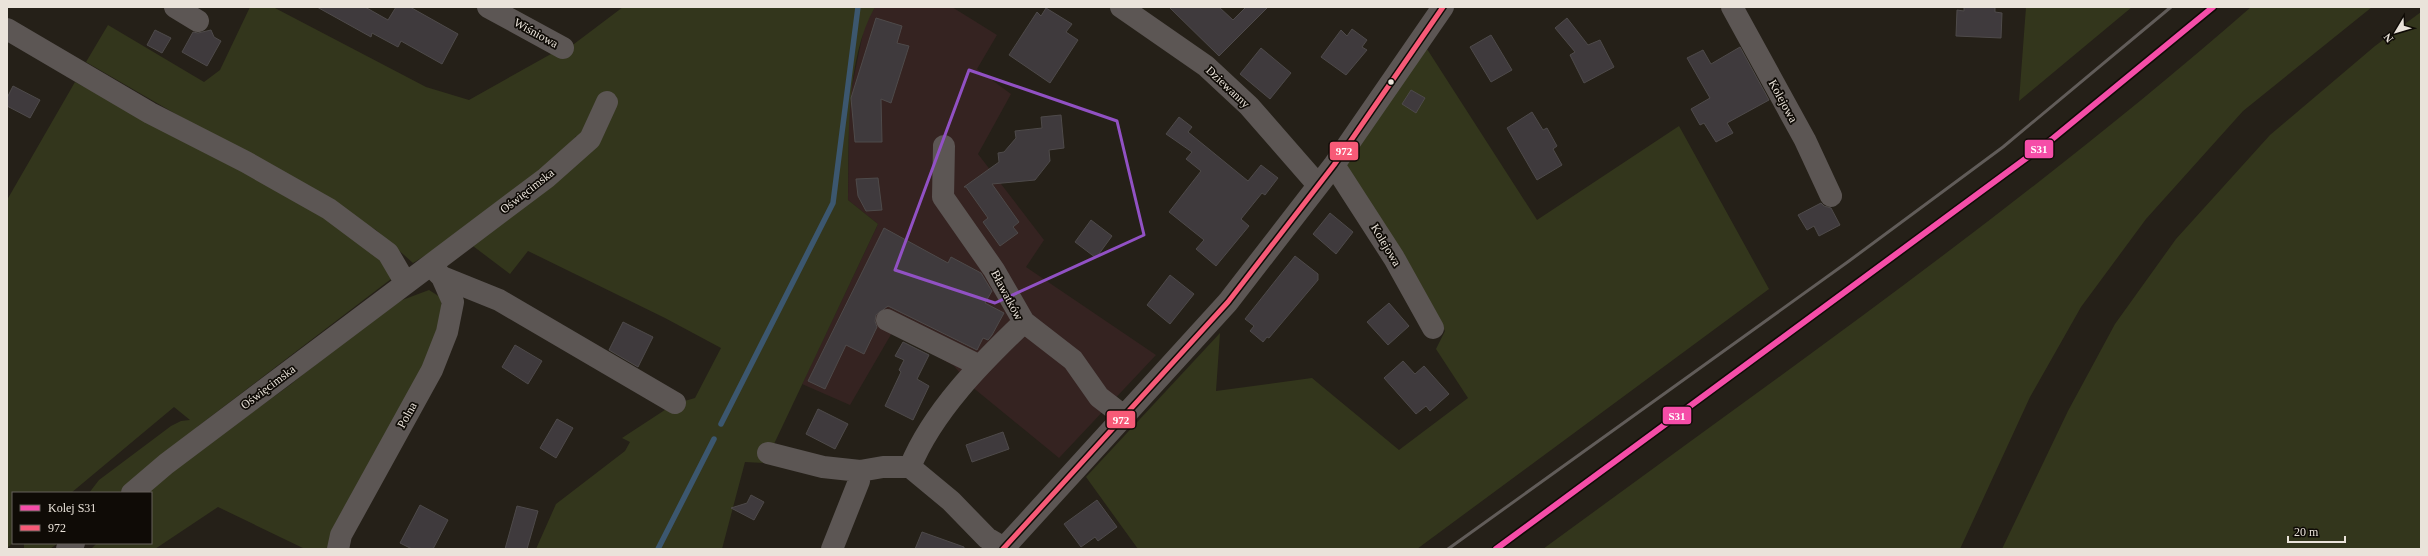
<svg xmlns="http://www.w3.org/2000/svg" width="2428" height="556" viewBox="0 0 2428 556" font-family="Georgia,serif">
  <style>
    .industrial { fill: #352321 }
    .green { fill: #33361c }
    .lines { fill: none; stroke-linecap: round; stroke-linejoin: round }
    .stream { stroke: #3c576f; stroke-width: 5.5 }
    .building { fill: #3f3a3d; stroke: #4e4a4a }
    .minor { stroke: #5c5654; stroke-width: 22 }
    .rail { stroke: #615c59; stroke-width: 3 }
    .bus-1-casing { stroke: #0f0b06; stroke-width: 8 }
    .bus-1 { stroke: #f75a77; stroke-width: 5 }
    .rail-1-casing { stroke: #0f0b06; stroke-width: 9 }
    .rail-1 { stroke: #f54da8; stroke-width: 6 }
    .marked { fill: none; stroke: #9151c4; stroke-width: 3; stroke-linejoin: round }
    .bus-dot { fill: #eae3da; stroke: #0f0b06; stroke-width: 1.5 }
    .labels { text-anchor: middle; stroke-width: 3.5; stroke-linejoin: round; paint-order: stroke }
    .street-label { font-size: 12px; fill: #eae3da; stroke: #0f0b06 }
    .line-badge { stroke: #0f0b06; stroke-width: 1.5 }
    .badge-label { font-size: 11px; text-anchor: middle; font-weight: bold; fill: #fff }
  </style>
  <rect width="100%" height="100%" fill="#252018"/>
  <!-- industrial -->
  <path class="industrial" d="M 875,7 L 952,7 L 997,35 L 977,69 L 1011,94 L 978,154 L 1044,240 L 1026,267 L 1156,355 L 1059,458 L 971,386 L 954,366 L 893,331 L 850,405 L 802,384 L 878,224 L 848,200 L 849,101 L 865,23 Z"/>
  <!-- green -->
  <path class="green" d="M 250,7 L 273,7 L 426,87 L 469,100 L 551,54 L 574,44 L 623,7 L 875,7 C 845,59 849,141 848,200 L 878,224 L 765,463 L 745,462 L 722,549 L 536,549 L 556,504 L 625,451 L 630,442 L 622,438 L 674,404 L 695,398 L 721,348 L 665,318 L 528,251 L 510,274 L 469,243 L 593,147 L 576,136 L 567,150 L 447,242 L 413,263 L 376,230 L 86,62 L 108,25 L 204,82 L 220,70 Z
    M 2026,7 L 2132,7 L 2019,101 Z
    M 2251,7 L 2372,7 L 2243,111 L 2146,219 L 2081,307 L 2030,397 L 1960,549 L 1543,549 C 1783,373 2027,203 2251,7 Z
    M 2421,12 L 2421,549 L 2002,549 L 2068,411 L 2115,324 L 2176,239 L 2270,135 L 2375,46 Z
    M 1427,49 L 1537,220 L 1679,126 L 1769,289 L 1417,549 L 1138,549 L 1086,477 L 1220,333 L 1216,391 L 1312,378 L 1399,450 L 1468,398 L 1436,349 L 1445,331 L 1345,162 Z
    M 75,82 L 265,181 L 379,252 L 395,276 L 197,427 L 196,430 L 119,493 L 89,493 L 99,480 L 171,426 L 181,421 L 190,420 L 174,407 L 71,493 L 13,493 L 13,543 L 7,548 L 7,200 Z
    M 429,290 L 440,297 L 443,311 L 424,368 L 328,549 L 305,549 L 218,507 L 155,549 L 91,549 L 97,543 L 151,543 L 151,493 L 146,493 L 158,480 L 290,385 L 389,305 Z
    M 24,543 L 58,543 L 50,549 L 24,549 Z"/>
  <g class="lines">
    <!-- stream -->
    <path class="stream" d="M 721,424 L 833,203 L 858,7
      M 658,549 L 714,439"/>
  </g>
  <!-- building -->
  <path class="building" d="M 317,7 L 365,7 L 388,20 L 396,7 L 410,7 L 458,34 L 442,64 L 401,41 L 398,47 L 372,33 L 371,37 Z
    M 1169,7 L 1219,7 L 1233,20 L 1246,7 L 1268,7 L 1219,56 Z
    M 1964,7 L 1995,7 L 1995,12 L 2002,13 L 2001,38 L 1956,36 L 1957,10 L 1964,11 Z
    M 1046,8 L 1072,24 L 1066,32 L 1078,40 L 1050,83 L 1009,55 L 1037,12 L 1041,16 Z
    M 876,18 L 902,26 L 897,43 L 909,46 L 891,103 L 881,99 L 882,142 L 855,142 L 851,98 Z
    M 1567,18 L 1588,45 L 1600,40 L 1614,67 L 1584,83 L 1570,55 L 1575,52 L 1555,28 Z
    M 1352,29 L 1367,40 L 1362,47 L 1367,50 L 1346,75 L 1321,57 L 1341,30 L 1347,36 Z
    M 155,30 L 171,38 L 162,53 L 147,45 Z
    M 211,30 L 214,37 L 221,41 L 207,66 L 182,52 L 193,32 L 198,33 Z
    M 1491,35 L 1512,70 L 1491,82 L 1470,47 Z
    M 1740,47 L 1769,100 L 1727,123 L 1733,133 L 1716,142 L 1704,123 L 1700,125 L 1691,109 L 1710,98 L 1687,58 L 1703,50 L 1711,64 Z
    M 1261,48 L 1291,73 L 1270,99 L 1240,74 Z
    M 13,86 L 40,100 L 30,118 L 7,106 L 7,98 Z
    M 1411,90 L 1425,98 L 1416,113 L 1402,104 Z
    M 1532,112 L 1543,130 L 1547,128 L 1557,146 L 1553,149 L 1562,165 L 1537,180 L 1507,128 Z
    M 1061,115 L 1064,148 L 1049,150 L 1050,161 L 1035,180 L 992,184 L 1019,222 L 1013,227 L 1018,233 L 1000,246 L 983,222 L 988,218 L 966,187 L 964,187 L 999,162 L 998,153 L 1004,152 L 1016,138 L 1015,131 L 1042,128 L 1041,117 Z
    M 1179,117 L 1192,127 L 1188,132 L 1248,181 L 1261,165 L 1278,178 L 1265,195 L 1262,193 L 1241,219 L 1249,226 L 1216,266 L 1196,249 L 1204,240 L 1169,212 L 1201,171 L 1186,159 L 1192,152 L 1166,134 Z
    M 878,178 L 882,210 L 866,211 L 858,196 L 856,179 Z
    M 1821,203 L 1824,206 L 1831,208 L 1840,225 L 1819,236 L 1814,226 L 1807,230 L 1798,215 Z
    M 1330,213 L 1353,232 L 1336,254 L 1313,234 Z
    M 1091,220 L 1112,236 L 1096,258 L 1075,242 Z
    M 884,228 L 948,263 L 951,257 L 981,273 L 992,291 L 985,303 L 1004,313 L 992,335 L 988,340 L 983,338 L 977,350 L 888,306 L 876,315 L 875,321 L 877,327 L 864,354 L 846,345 L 825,389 L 808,381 Z
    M 1295,256 L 1318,274 L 1318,280 L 1269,338 L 1267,337 L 1263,342 L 1250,331 L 1254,326 L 1245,319 Z
    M 1170,275 L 1194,294 L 1170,324 L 1147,305 Z
    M 1389,303 L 1409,326 L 1388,345 L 1367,322 Z
    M 623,322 L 653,337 L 638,367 L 609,350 Z
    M 903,342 L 929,355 L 917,379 L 929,386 L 913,420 L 885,406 L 901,372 L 899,370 L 904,360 L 895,356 Z
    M 515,345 L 542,361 L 528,384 L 502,367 Z
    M 1403,361 L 1415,374 L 1424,366 L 1449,394 L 1430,411 L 1426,406 L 1416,414 L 1384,378 Z
    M 818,409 L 848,424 L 835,449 L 806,434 Z
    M 557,419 L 573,428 L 556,458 L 540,448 Z
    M 1003,432 L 1009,449 L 972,462 L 966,445 Z
    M 751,495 L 764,502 L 754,520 L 731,508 L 747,503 Z
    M 1097,500 L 1117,527 L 1098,541 L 1095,537 L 1081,547 L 1064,524 Z
    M 420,505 L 448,520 L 433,549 L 412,549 L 400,543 Z
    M 517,506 L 538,511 L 527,549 L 505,549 Z
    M 922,532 L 964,547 L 964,549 L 915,549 Z"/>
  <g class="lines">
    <!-- minor -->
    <path class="minor" d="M 175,7 L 198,21
      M 488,7 L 563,48
      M 1121,7 L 1206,66 L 1249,106 L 1318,185
      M 1732,7 L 1805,140 L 1831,196
      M 7,29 L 150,113 L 246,162 L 329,209 L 388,253 L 405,282
      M 944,146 L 943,197 L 994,270 L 1024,322 L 1073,360 L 1099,397 L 1125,417
      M 1334,165 L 1394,258 L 1433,328
      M 436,271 L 442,277 L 499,300 L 675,403
      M 887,320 L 978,365
      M 768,453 L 823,467 L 860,471 L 883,467 L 910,467 L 951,501 L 987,538 L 1004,548
      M 910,467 C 933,411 981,363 1024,322
      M 132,493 L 166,464 L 546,178 L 590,139 L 607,102
      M 67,549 L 74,543
      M 338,549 L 341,535 L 432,370 L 447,332 L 453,302 L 442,277
      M 832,549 L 859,481 L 860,471
      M 1003,549 L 1228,302 L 1334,165 L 1443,7"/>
    <!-- rail -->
    <path class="rail" d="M 1448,549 L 1849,261 L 2003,147 L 2171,7"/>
    <defs>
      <path id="bus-1" d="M 1003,549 L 1228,302 L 1334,165 L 1443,7"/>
    </defs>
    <!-- bus-1 casing -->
    <use href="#bus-1" class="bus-1-casing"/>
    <!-- bus-1 -->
    <use href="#bus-1" class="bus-1"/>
    <defs>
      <path id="rail-1" d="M 1496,549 L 2051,140 L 2213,7"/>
    </defs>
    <!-- rail-1 casing -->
    <use href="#rail-1" class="rail-1-casing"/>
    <!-- rail-1 -->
    <use href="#rail-1" class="rail-1"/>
  </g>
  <!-- marked area -->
  <path class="marked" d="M 969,70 L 1117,121 L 1144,235 L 995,303 L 895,270 Z"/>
  <!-- markers -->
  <circle class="bus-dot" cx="1391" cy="82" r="3.5"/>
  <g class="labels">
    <!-- street labels -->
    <g class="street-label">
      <text transform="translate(536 33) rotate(29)" y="4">Wiśniowa</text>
      <text transform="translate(1228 87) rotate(43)" y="4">Dziewanny</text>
      <text transform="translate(1783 101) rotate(61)" y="4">Kolejowa</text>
      <text transform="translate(527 191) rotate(-38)" y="4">Oświęcimska</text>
      <text transform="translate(1386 245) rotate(59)" y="4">Kolejowa</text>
      <text transform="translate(1007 295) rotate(62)" y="4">Bławatków</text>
      <text transform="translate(268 387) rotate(-37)" y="4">Oświęcimska</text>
      <text transform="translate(407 415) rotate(-61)" y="4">Polna</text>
    </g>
  </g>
  <g class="line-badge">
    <rect x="2024" y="139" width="30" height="20" rx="4" fill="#f54da8"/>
    <rect x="1329" y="141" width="30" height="20" rx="4" fill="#f75a77"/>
    <rect x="1662" y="406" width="30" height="19" rx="4" fill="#f54da8"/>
    <rect x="1106" y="410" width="30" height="19" rx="4" fill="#f75a77"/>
  </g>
  <g class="badge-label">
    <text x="2039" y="153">S31</text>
    <text x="1344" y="155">972</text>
    <text x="1677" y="420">S31</text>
    <text x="1121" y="424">972</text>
  </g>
  <!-- border -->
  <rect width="2428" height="556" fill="none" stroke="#eae3da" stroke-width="16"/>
  <!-- legend -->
  <rect x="12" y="492" width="140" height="52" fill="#0f0b06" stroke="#67615b"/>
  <rect x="20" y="505" width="20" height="6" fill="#f54da8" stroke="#67615b"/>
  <text x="48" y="512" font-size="12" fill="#eae3da">Kolej S31</text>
  <rect x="20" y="525" width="20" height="6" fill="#f75a77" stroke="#67615b"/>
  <text x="48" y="532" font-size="12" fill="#eae3da">972</text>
  <!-- north arrow -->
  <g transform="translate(2396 32) rotate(232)" stroke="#0f0b06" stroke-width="3" paint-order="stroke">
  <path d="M0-3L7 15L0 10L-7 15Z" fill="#eae3da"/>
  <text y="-6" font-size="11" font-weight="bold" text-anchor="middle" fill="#eae3da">N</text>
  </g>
  <!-- scale -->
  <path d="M2288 536v6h57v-6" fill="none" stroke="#eae3da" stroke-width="2"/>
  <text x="2294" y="536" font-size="12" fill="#eae3da" stroke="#0f0b06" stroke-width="3" paint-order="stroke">20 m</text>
</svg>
